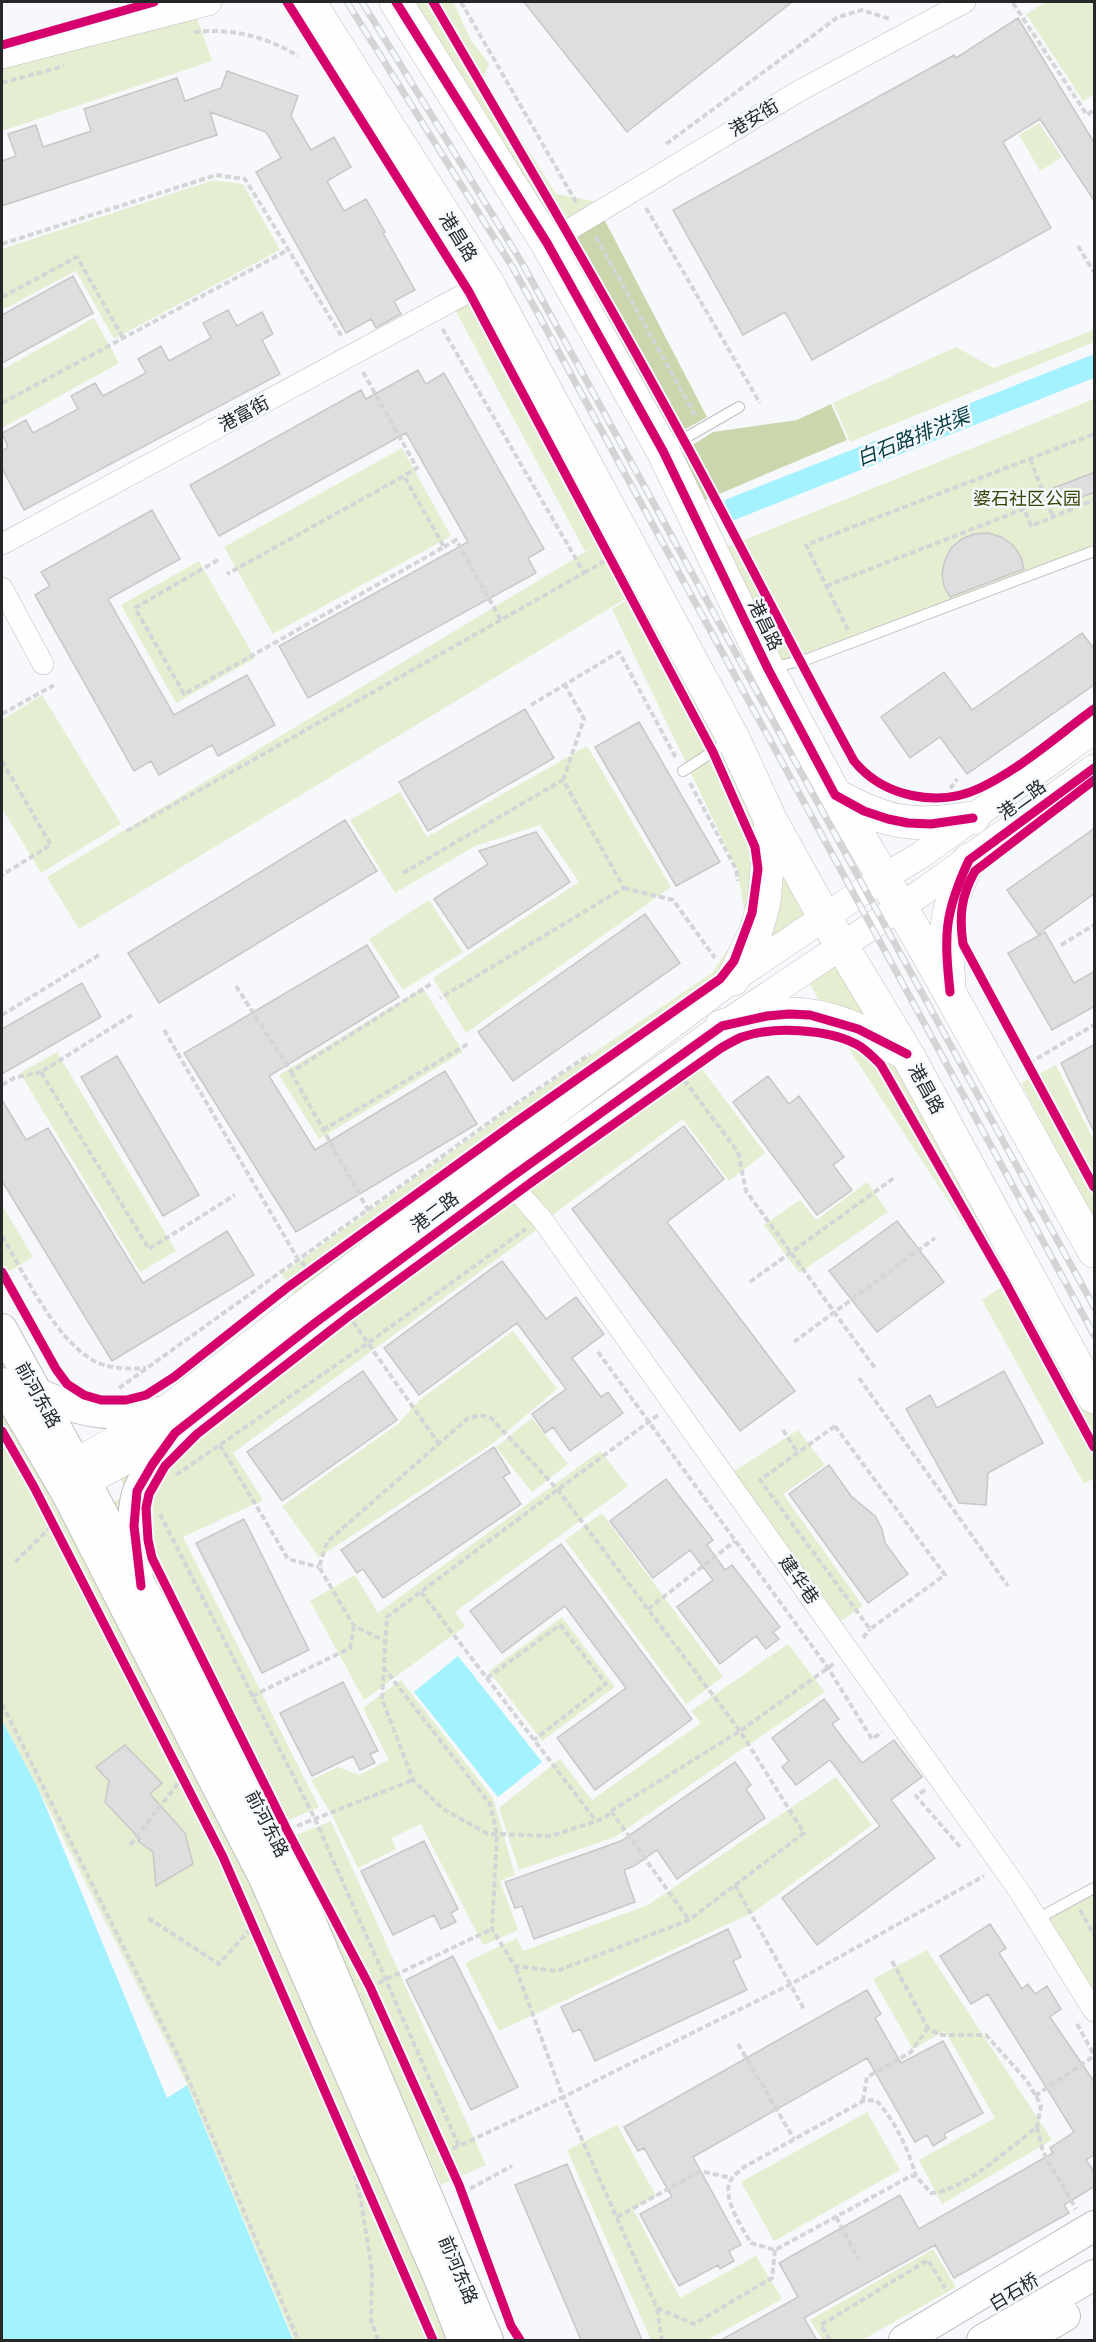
<svg xmlns="http://www.w3.org/2000/svg" width="1096" height="2342" viewBox="0 0 1096 2342" font-family="'Nunito Sans','Noto Sans SC',sans-serif">
  <style>
    .green { fill: #e6eed1 }
    .forest { fill: #ccd6ac }
    .water { fill: #a3f2fe }
    .lines { fill: none; stroke-linecap: round; stroke-linejoin: round }
    .canal { stroke: #a3f2fe; stroke-width: 22 }
    .building { fill: #dedede; stroke: #c7c7c8; stroke-width: 1.5 }
    .service-casing { stroke: #bebfc2; stroke-width: 12 }
    .minor-casing { stroke: #bebfc2; stroke-width: 22 }
    .tertiary-casing { stroke: #bebfc2; stroke-width: 28 }
    .secondary-casing { stroke: #bebfc2; stroke-width: 32 }
    .primary-casing { stroke: #bebfc2; stroke-width: 34 }
    .path { stroke: #d4d5d6; stroke-width: 4; stroke-dasharray: 6 3; stroke-linecap: butt }
    .service { stroke: #fefefe; stroke-width: 10 }
    .minor { stroke: #fefefe; stroke-width: 21 }
    .tertiary { stroke: #fefefe; stroke-width: 27 }
    .secondary { stroke: #fefefe; stroke-width: 30 }
    .primary { stroke: #fefefe; stroke-width: 33 }
    .rail-casing { stroke: #d4d4d5; stroke-width: 7 }
    .rail { stroke: #f5f8fc; stroke-width: 4.5; stroke-dasharray: 14; stroke-linecap: butt }
    .cycleway-casing { stroke: #f5f8fc; stroke-width: 13 }
    .cycleway { stroke: #d6006c; stroke-width: 9 }
    .labels { text-anchor: middle; stroke-width: 5; stroke-linejoin: round; paint-order: stroke }
    .street-label { font-size: 18px; fill: #262728; stroke: #f5f8fc }
    .park-label { font-size: 18px; fill: #3a4407; stroke: #f5f8fc }
    .water-label { font-size: 20px; font-style: italic; fill: #063d44; stroke: #f5f8fc }
  </style>
  <rect width="100%" height="100%" fill="#f6f8fb"/>
  <!-- green -->
  <path class="green" d="M 402,2 L 453,2 L 471,40 L 489,64 L 483,79 L 556,194 L 604,203 L 548,236 Z
    M 1046,2 L 1094,2 L 1094,94 L 1083,101 L 1026,14 Z
    M 194,9 L 212,61 L 2,131 L 2,61 Z
    M 1039,123 L 1062,157 L 1040,171 L 1019,135 Z
    M 214,180 L 243,184 L 280,250 L 114,339 L 76,271 L 2,310 L 2,249 Z
    M 486,286 L 830,928 L 493,1160 L 298,1302 L 282,1274 L 508,1111 L 713,972 L 746,921 L 737,869 L 612,609 L 629,599 L 628,597 L 79,929 L 47,877 L 597,545 L 585,551 L 452,304 Z
    M 94,318 L 119,363 L 2,428 L 2,370 Z
    M 1094,330 L 1094,342 L 850,442 L 833,403 L 956,347 L 994,368 Z
    M 1094,399 L 1094,546 L 783,662 L 722,549 Z
    M 402,448 L 451,536 L 273,634 L 224,547 Z
    M 199,561 L 255,658 L 176,703 L 121,605 Z
    M 42,695 L 121,824 L 41,873 L 2,808 L 2,720 Z
    M 587,746 L 671,887 L 466,1033 L 433,978 L 579,882 L 540,825 L 475,846 L 395,893 L 350,820 L 400,792 L 427,837 Z
    M 429,900 L 463,952 L 403,990 L 369,939 Z
    M 835,944 L 1001,1234 L 979,1248 L 828,1017 L 799,964 Z
    M 423,988 L 463,1052 L 319,1139 L 279,1075 Z
    M 681,1041 L 765,1153 L 729,1181 L 683,1119 L 551,1216 L 509,1164 Z
    M 57,1052 L 176,1251 L 140,1272 L 20,1073 Z
    M 1056,1065 L 1094,1141 L 1094,1221 L 1021,1083 Z
    M 491,1172 L 538,1229 L 233,1453 L 263,1500 L 183,1537 L 319,1807 L 277,1825 L 106,1506 L 129,1493 L 105,1453 Z
    M 867,1182 L 888,1212 L 799,1273 L 764,1225 L 800,1200 L 816,1220 Z
    M 2,1205 L 33,1257 L 2,1276 Z
    M 1021,1274 L 1094,1407 L 1094,1478 L 1084,1484 L 982,1300 Z
    M 513,1331 L 557,1389 L 492,1444 L 319,1557 L 282,1506 L 398,1424 L 421,1399 Z
    M 2,1339 L 488,2340 L 294,2340 L 187,2084 L 38,1788 L 2,1719 Z
    M 532,1418 L 568,1464 L 532,1492 L 496,1447 Z
    M 798,1430 L 825,1465 L 783,1494 L 863,1606 L 838,1623 L 733,1472 Z
    M 600,1451 L 628,1486 L 455,1612 L 465,1626 L 364,1700 L 310,1601 L 355,1575 L 378,1613 Z
    M 602,1513 L 723,1677 L 686,1704 L 565,1540 Z
    M 562,1617 L 615,1687 L 542,1741 L 489,1671 Z
    M 788,1644 L 825,1692 L 615,1837 L 519,1870 L 499,1808 L 560,1759 L 592,1800 L 701,1723 L 691,1711 Z
    M 401,1680 L 493,1798 L 515,1875 L 500,1881 L 518,1930 L 483,1945 L 421,1824 L 391,1838 L 396,1849 L 358,1868 L 333,1817 L 311,1780 L 338,1767 L 359,1775 L 389,1760 L 363,1708 Z
    M 836,1777 L 872,1825 L 754,1912 L 499,2031 L 465,1963 L 517,1938 L 523,1951 L 648,1905 Z
    M 331,1821 L 486,2165 L 441,2185 L 284,1840 Z
    M 1092,1896 L 1094,1901 L 1094,2001 L 1043,1921 Z
    M 927,1950 L 1052,2140 L 942,2204 L 919,2160 L 995,2118 L 945,2031 L 913,2049 L 873,1979 Z
    M 867,2112 L 900,2170 L 774,2241 L 741,2182 Z
    M 617,2125 L 656,2196 L 633,2209 L 680,2298 L 756,2256 L 782,2299 L 707,2340 L 651,2340 L 567,2150 Z
    M 933,2249 L 956,2287 L 862,2340 L 823,2340 L 810,2320 Z"/>
  <!-- forest -->
  <path class="forest" d="M 602,215 L 707,417 L 664,441 L 553,244 Z
    M 831,404 L 847,440 L 700,502 L 674,457 L 713,432 L 797,420 Z"/>
  <!-- water -->
  <path class="water" d="M 458,1656 L 542,1762 L 498,1797 L 414,1692 Z
    M 2,1720 L 38,1788 L 167,2098 L 187,2085 L 293,2340 L 2,2340 Z"/>
  <g class="lines">
    <!-- canal -->
    <path class="canal" d="M 732,509 L 1094,366"/>
  </g>
  <!-- building -->
  <path class="building" d="M 524,2 L 792,2 L 627,132 Z
    M 1018,18 L 1095,144 L 1095,202 L 1040,119 L 1003,142 L 1051,228 L 812,360 L 785,312 L 743,335 L 673,210 L 954,55 L 956,58 Z
    M 227,71 L 298,96 L 291,116 L 311,150 L 334,137 L 351,167 L 327,181 L 344,211 L 366,199 L 385,232 L 383,233 L 415,290 L 394,301 L 401,314 L 376,328 L 371,319 L 346,333 L 256,172 L 281,158 L 266,132 L 210,112 L 217,135 L 2,206 L 2,161 L 16,156 L 8,134 L 36,125 L 43,147 L 91,131 L 84,109 L 177,78 L 185,101 L 221,88 Z
    M 73,276 L 93,313 L 2,363 L 2,315 Z
    M 228,310 L 237,326 L 262,312 L 273,334 L 262,340 L 280,374 L 24,510 L 2,468 L 2,451 L 8,447 L 2,433 L 26,420 L 33,433 L 78,409 L 71,396 L 95,383 L 103,396 L 146,373 L 138,359 L 161,346 L 169,361 L 211,338 L 203,323 Z
    M 418,370 L 426,384 L 444,373 L 544,549 L 528,558 L 536,573 L 308,698 L 279,646 L 468,542 L 406,433 L 219,536 L 190,485 L 361,390 L 366,399 Z
    M 1095,472 L 1095,492 L 1058,506 L 1051,489 Z
    M 152,510 L 180,559 L 108,599 L 174,715 L 247,675 L 275,725 L 218,756 L 212,745 L 159,775 L 151,761 L 134,771 L 35,595 L 50,586 L 41,572 Z
    M 988,533 L 1001,537 L 1013,545 L 1021,557 L 1024,569 L 950,597 L 944,586 L 942,573 L 945,560 L 951,548 L 962,539 L 974,534 Z
    M 1082,633 L 1095,650 L 1095,684 L 967,774 L 940,737 L 910,758 L 881,717 L 944,672 L 972,710 Z
    M 525,709 L 554,758 L 428,831 L 399,782 Z
    M 639,722 L 720,862 L 676,886 L 595,747 Z
    M 345,820 L 377,871 L 159,1003 L 128,953 Z
    M 1095,828 L 1095,893 L 1038,934 L 1007,890 Z
    M 536,832 L 570,882 L 468,949 L 434,899 L 488,864 L 479,851 Z
    M 645,914 L 680,963 L 513,1081 L 478,1032 Z
    M 1045,932 L 1074,983 L 1095,971 L 1095,1006 L 1052,1030 L 1008,953 Z
    M 367,945 L 399,997 L 269,1076 L 315,1150 L 445,1071 L 477,1124 L 296,1232 L 184,1053 Z
    M 82,983 L 101,1017 L 2,1074 L 2,1029 Z
    M 1095,1044 L 1095,1134 L 1061,1063 Z
    M 117,1056 L 199,1195 L 163,1216 L 81,1077 Z
    M 768,1076 L 789,1104 L 799,1096 L 844,1157 L 833,1165 L 852,1190 L 817,1215 L 733,1102 Z
    M 2,1100 L 26,1140 L 48,1128 L 143,1283 L 227,1231 L 254,1275 L 112,1361 L 2,1181 Z
    M 684,1126 L 724,1179 L 667,1222 L 795,1391 L 740,1431 L 572,1209 Z
    M 897,1221 L 944,1282 L 877,1332 L 829,1271 Z
    M 502,1261 L 546,1319 L 576,1297 L 604,1334 L 572,1358 L 601,1397 L 608,1392 L 623,1413 L 570,1451 L 553,1427 L 545,1433 L 532,1414 L 566,1389 L 517,1323 L 419,1395 L 384,1348 Z
    M 363,1371 L 397,1420 L 282,1501 L 247,1452 Z
    M 1004,1371 L 1043,1443 L 988,1473 L 986,1505 L 959,1503 L 906,1409 L 930,1395 L 937,1408 Z
    M 494,1447 L 510,1473 L 503,1477 L 521,1504 L 383,1598 L 363,1569 L 357,1573 L 341,1550 Z
    M 829,1465 L 851,1496 L 875,1516 L 882,1529 L 885,1543 L 908,1574 L 868,1603 L 789,1494 Z
    M 666,1479 L 713,1540 L 707,1545 L 725,1570 L 732,1565 L 780,1627 L 773,1632 L 779,1639 L 766,1649 L 756,1636 L 720,1664 L 677,1607 L 713,1580 L 690,1550 L 653,1578 L 610,1521 Z
    M 244,1519 L 309,1650 L 262,1673 L 196,1543 Z
    M 561,1544 L 692,1719 L 595,1790 L 557,1738 L 626,1688 L 565,1606 L 502,1653 L 470,1611 Z
    M 343,1682 L 378,1751 L 370,1754 L 375,1763 L 360,1770 L 353,1756 L 312,1776 L 280,1713 Z
    M 824,1699 L 839,1719 L 832,1724 L 862,1763 L 894,1740 L 922,1777 L 891,1800 L 935,1858 L 817,1945 L 782,1898 L 880,1826 L 830,1760 L 796,1785 L 782,1767 L 789,1761 L 772,1738 Z
    M 125,1745 L 162,1783 L 150,1794 L 185,1833 L 193,1864 L 156,1886 L 153,1852 L 138,1841 L 140,1839 L 105,1802 L 109,1781 L 96,1767 Z
    M 735,1762 L 751,1785 L 746,1789 L 765,1818 L 677,1879 L 657,1850 L 634,1866 L 624,1870 L 635,1902 L 534,1939 L 522,1906 L 515,1908 L 505,1882 L 621,1841 Z
    M 424,1841 L 458,1909 L 451,1913 L 456,1922 L 441,1929 L 434,1915 L 393,1935 L 361,1871 Z
    M 990,1924 L 1006,1948 L 999,1953 L 1022,1989 L 1028,1984 L 1035,1994 L 1047,1986 L 1061,2009 L 1050,2017 L 1095,2083 L 1095,2154 L 1086,2160 L 1095,2173 L 1095,2186 L 1064,2205 L 1069,2213 L 954,2278 L 935,2245 L 804,2318 L 817,2340 L 721,2340 L 798,2297 L 779,2263 L 900,2195 L 919,2229 L 1053,2153 L 1050,2148 L 1074,2132 L 988,1994 L 971,2004 L 940,1956 Z
    M 728,1929 L 741,1957 L 733,1961 L 747,1990 L 595,2061 L 580,2029 L 573,2032 L 561,2007 Z
    M 453,1956 L 518,2087 L 471,2110 L 406,1980 Z
    M 867,1990 L 881,2014 L 875,2018 L 901,2063 L 943,2041 L 983,2113 L 944,2134 L 946,2138 L 933,2146 L 927,2135 L 915,2142 L 867,2058 L 693,2157 L 741,2245 L 729,2251 L 734,2261 L 720,2269 L 718,2265 L 679,2286 L 640,2214 L 672,2197 L 644,2148 L 638,2151 L 624,2127 Z
    M 567,2164 L 642,2340 L 581,2340 L 515,2185 Z"/>
  <g class="lines">
    <defs>
      <path id="service" d="M 666,449 L 739,407
        M 771,668 L 808,659 L 1094,551
        M 683,771 L 731,740
        M 1037,1919 L 1094,1888"/>
      <path id="minor" d="M 547,243 L 799,91 L 965,2
        M 2,544 L 487,282
        M 2,588 L 43,664
        M 498,1170 L 541,1218 L 1020,1892 L 1094,2011"/>
      <path id="tertiary" d="M 2,55 L 208,2
        M 57,1473 L 162,1412 L 490,1161 L 733,979 L 884,877 L 921,855 L 1094,730
        M 68,1493 L 175,1433 L 315,1323 L 506,1181 L 722,1026 L 921,893 L 1094,768"/>
      <path id="secondary" d="M 2,1329 L 75,1462 L 274,1835 L 488,2340
        M 2,1383 L 67,1494 L 265,1880 L 439,2278 L 463,2340
        M 37,1393 C 86,1415 109,1416 162,1412
        M 139,1568 C 136,1546 129,1510 139,1489 C 147,1469 162,1451 175,1433
        M 904,2340 L 1094,2226
        M 982,2340 L 1094,2275
        M 1024,2340 L 1065,2316"/>
      <path id="primary" d="M 309,2 L 487,282 L 733,738 L 771,821 L 825,918 L 907,1054 L 1094,1397
        M 396,2 L 547,243 L 663,451 L 768,669 L 835,795 L 916,933 L 1094,1251
        M 835,795 C 890,825 911,827 973,818
        M 733,979 L 756,931 L 764,902 L 771,821
        M 949,981 C 943,928 946,908 969,860
        M 722,1026 C 744,1021 767,1014 790,1014 C 832,1014 870,1035 907,1054"/>
    </defs>
    <!-- service casing -->
    <use href="#service" class="service-casing"/>
    <!-- minor casing -->
    <use href="#minor" class="minor-casing"/>
    <!-- tertiary casing -->
    <use href="#tertiary" class="tertiary-casing"/>
    <!-- secondary casing -->
    <use href="#secondary" class="secondary-casing"/>
    <!-- primary casing -->
    <use href="#primary" class="primary-casing"/>
    <!-- path -->
    <path class="path" d="M 461,2 L 576,202
      M 1013,3 L 1087,115 L 1094,110
      M 194,32 C 232,28 265,36 298,56
      M 2,83 L 64,66
      M 666,144 L 838,17 L 862,10 L 890,19
      M 646,208 L 760,403
      M 596,237 L 696,417
      M 2,244 L 216,175 L 245,179 L 342,337
      M 1078,246 L 1094,272
      M 2,297 L 77,257 L 123,338
      M 363,372 L 417,468 L 404,476
      M 2,403 L 288,250
      M 1030,459 L 1053,517
      M 444,547 L 456,540 L 501,620
      M 218,560 L 135,608 L 184,694 L 444,547 L 404,476 L 227,574
      M 584,573 L 606,560
      M 826,586 L 1024,509 L 1031,526 L 1094,500
      M 848,630 L 806,545 L 1094,434
      M 531,705 L 619,652 L 676,758
      M 2,714 L 54,685
      M 2,761 L 51,845 L 2,875
      M 563,780 L 584,719 L 565,685
      M 690,783 L 736,869 L 738,881
      M 945,796 L 957,779
      M 127,831 L 584,573 L 442,328
      M 403,873 L 563,780 L 624,888 L 440,998
      M 624,888 L 673,900 L 715,958
      M 1061,945 L 1094,925
      M 236,986 L 291,1072 L 431,984
      M 2,1015 L 99,955
      M 132,1015 L 41,1072 L 149,1249 L 235,1195
      M 164,1030 L 299,1261 L 310,1269
      M 1029,1063 L 1094,1025
      M 291,1072 L 368,1210
      M 684,1080 L 738,1152 L 746,1191 L 875,1368
      M 2,1085 L 14,1078 L 41,1072
      M 323,1130 L 468,1044
      M 2,1236 C 24,1273 61,1352 104,1365 C 118,1369 132,1369 146,1368
      M 750,1282 L 894,1178
      M 353,1322 L 439,1444
      M 794,1342 L 935,1238
      M 598,1352 L 828,1668 L 872,1739 L 882,1732
      M 859,1378 L 1008,1586
      M 119,1388 L 508,1109 L 590,1054
      M 658,1415 L 387,1617 L 382,1699 L 413,1780 L 443,1809 L 486,1833 L 497,1834 L 551,1836 L 605,1818 L 611,1811 L 740,1731 L 835,1663
      M 835,1426 L 945,1575 L 870,1629 L 760,1480 Z
      M 783,1430 L 798,1453
      M 220,1445 L 288,1559 L 319,1567
      M 176,1475 L 368,1343 L 526,1229
      M 160,1514 L 315,1819 L 459,2146 L 563,2097 L 515,1966
      M 15,1562 L 53,1525
      M 421,1592 L 596,1821
      M 648,1609 L 735,1541
      M 863,1638 L 870,1629
      M 383,1667 L 490,1804 L 497,1834 L 492,1929 L 515,1966 L 557,1971 L 689,1920 L 804,1833 L 740,1731 L 558,1490 L 491,1418 L 480,1415 L 467,1419 L 327,1542 L 319,1567 L 354,1626 L 385,1641
      M 487,1678 L 560,1625 L 606,1684 L 534,1740
      M 252,1696 L 350,1648 L 354,1626
      M 2,1704 L 182,2064 L 298,2340
      M 925,1790 L 916,1796 L 961,1848
      M 611,1811 L 689,1920
      M 297,1826 L 413,1780
      M 130,1845 L 183,1777
      M 735,1885 L 804,2009
      M 1080,1910 L 1094,1935
      M 148,1918 L 219,1964 L 253,1926
      M 892,1961 L 928,2028 L 940,2035 L 986,2035 L 1027,2081 L 1041,2105 L 1037,2127 C 1012,2146 962,2192 931,2193 L 916,2176 L 911,2176 L 775,2250 L 751,2243 C 742,2227 718,2193 733,2177 C 736,2173 741,2170 744,2167 L 863,2101 L 876,2100 C 896,2122 908,2149 916,2176
      M 370,1987 L 492,1929
      M 1077,2024 L 1094,2055
      M 738,2044 L 794,2139
      M 1035,2096 L 1094,2056
      M 863,2101 L 867,2077 L 911,2052 L 928,2028
      M 1037,2127 L 1043,2152 L 1076,2209
      M 347,2140 L 361,2201 L 372,2271 L 371,2320 L 378,2340
      M 444,2152 L 459,2146
      M 462,2193 L 512,2166
      M 617,2217 L 701,2171 L 731,2178
      M 836,2217 L 858,2258
      M 775,2250 L 772,2278 L 694,2324 L 657,2308 L 563,2097 L 791,1984 L 984,1876
      M 657,2309 L 662,2340
      M 830,2340 L 821,2325 L 928,2260 L 945,2288"/>
    <!-- service -->
    <use href="#service" class="service"/>
    <!-- minor -->
    <use href="#minor" class="minor"/>
    <!-- tertiary -->
    <use href="#tertiary" class="tertiary"/>
    <!-- secondary -->
    <use href="#secondary" class="secondary"/>
    <!-- primary -->
    <use href="#primary" class="primary"/>
    <defs>
      <path id="rail" d="M 347,2 L 513,268 L 1094,1335
        M 362,2 L 522,263 L 1094,1307"/>
    </defs>
    <!-- rail casing -->
    <use href="#rail" class="rail-casing"/>
    <!-- rail -->
    <use href="#rail" class="rail"/>
    <defs>
      <path id="cycleway" d="M 396,2 L 547,243 L 663,451 L 768,669 L 835,795 L 864,811 L 888,819 L 908,823 L 931,824 L 973,818
        M 433,2 C 517,146 602,290 682,437 C 741,545 795,654 854,761 C 883,797 938,808 980,788 C 1022,768 1058,735 1094,709
        M 2,45 L 154,2
        M 1094,780 L 975,871 C 961,896 959,916 963,944 L 1094,1187
        M 950,992 C 944,934 944,914 969,860 L 1094,768
        M 2,1272 L 56,1369 L 67,1384 L 84,1395 L 101,1400 L 126,1400 L 146,1395 L 174,1377 L 288,1287 L 516,1122 L 720,979 L 734,961 L 752,913 L 758,869 L 755,847 L 713,752 L 469,292 L 287,2
        M 2,1431 L 34,1487 L 223,1857 L 433,2340
        M 141,1586 L 134,1526 L 137,1491 L 152,1465 L 175,1433 L 315,1323 L 506,1181 L 722,1026 L 767,1016 L 789,1014 L 810,1015 L 858,1029 L 907,1054
        M 520,2340 L 511,2326 L 459,2185 L 370,1987 L 287,1830 L 152,1558 L 148,1540 L 146,1508 L 149,1494 L 165,1466 L 197,1434 L 349,1316 L 536,1179 L 721,1048 C 728,1044 735,1040 742,1037 C 773,1026 827,1029 856,1044 C 866,1049 874,1058 881,1065 L 1004,1280 L 1094,1447"/>
    </defs>
    <!-- cycleway casing -->
    <use href="#cycleway" class="cycleway-casing"/>
    <!-- cycleway -->
    <use href="#cycleway" class="cycleway"/>
  </g>
  <g class="labels">
    <!-- street labels -->
    <g class="street-label">
      <text transform="translate(754 118) rotate(-31)" y="6">港安街</text>
      <text transform="translate(458 237) rotate(58)" y="6">港昌路</text>
      <text transform="translate(244 414) rotate(-28)" y="6">港富街</text>
      <text transform="translate(765 625) rotate(64)" y="6">港昌路</text>
      <text transform="translate(1022 800) rotate(-36)" y="6">港二路</text>
      <text transform="translate(926 1089) rotate(61)" y="6">港昌路</text>
      <text transform="translate(435 1212) rotate(-37)" y="6">港二路</text>
      <text transform="translate(38 1395) rotate(61)" y="6">前河东路</text>
      <text transform="translate(799 1580) rotate(55)" y="6">建华巷</text>
      <text transform="translate(267 1824) rotate(63)" y="6">前河东路</text>
      <text transform="translate(458 2270) rotate(67)" y="6">前河东路</text>
      <text transform="translate(1014 2292) rotate(-31)" y="6">白石桥</text>
    </g>
    <!-- park labels -->
    <g class="park-label">
      <text x="1027" y="505">婆石社区公园</text>
    </g>
    <!-- water labels -->
    <g class="water-label">
      <text transform="translate(913 437) rotate(-22)" y="7">白石路排洪渠</text>
    </g>
  </g>
  <!-- border -->
  <rect width="1096" height="2342" fill="none" stroke="#262728" stroke-width="6"/>
</svg>
